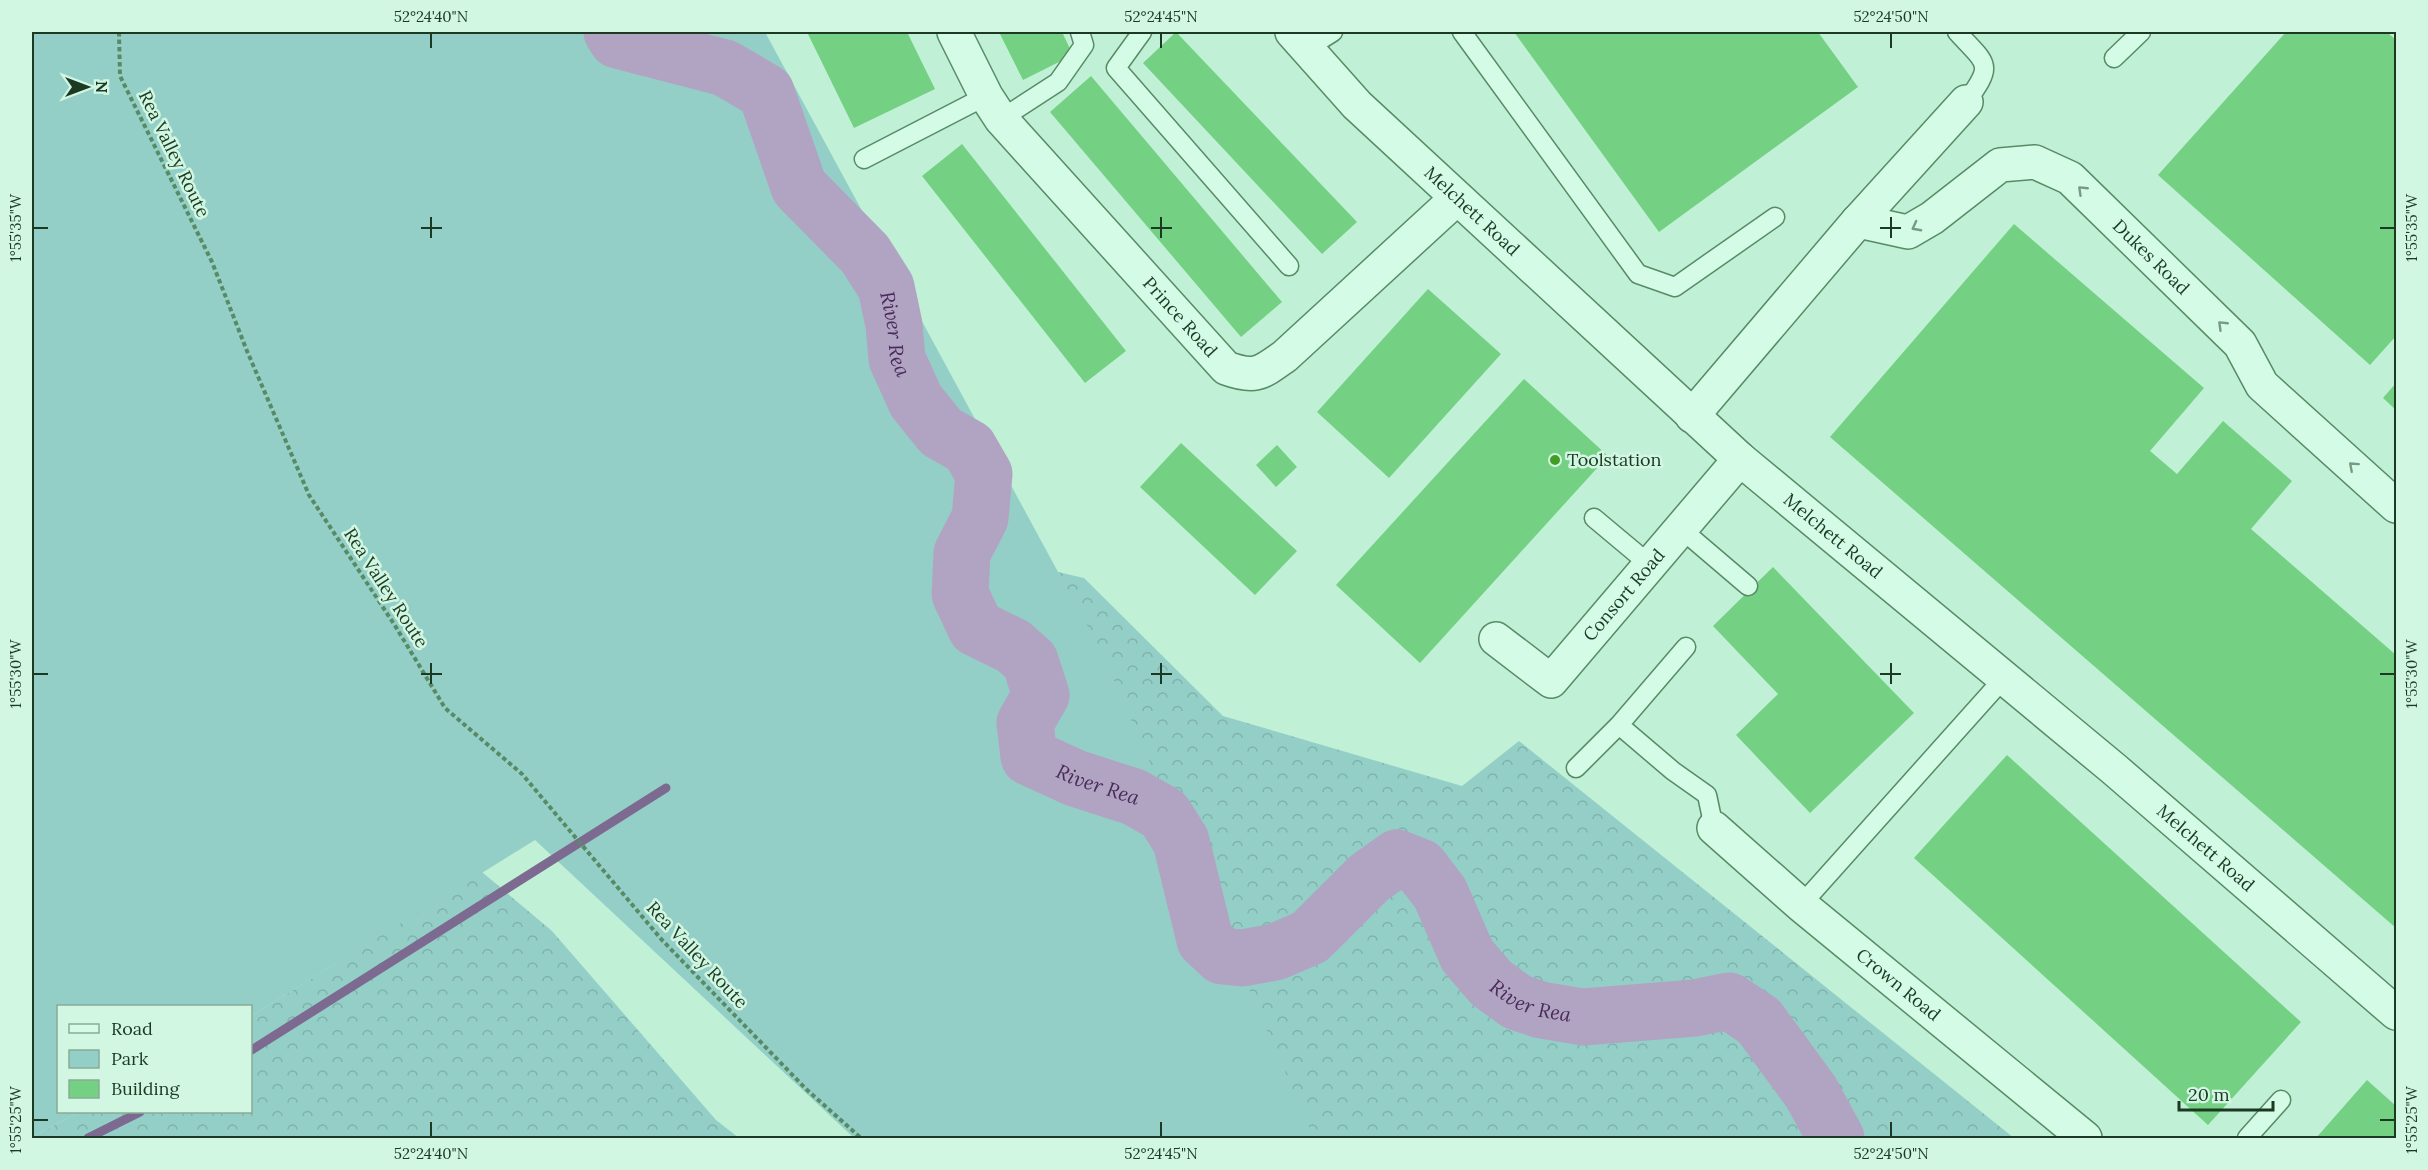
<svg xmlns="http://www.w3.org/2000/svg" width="2428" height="1170" viewBox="0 0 2428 1170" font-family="Lora,serif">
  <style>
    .forest { fill: url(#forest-crowns) }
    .park { fill: #94cfc7 }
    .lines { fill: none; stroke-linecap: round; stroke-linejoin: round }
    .stream { stroke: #7d6a91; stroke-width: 9 }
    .river { stroke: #b1a4c2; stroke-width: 57 }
    .building { fill: #74d183 }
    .service-casing { stroke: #578b65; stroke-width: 21 }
    .minor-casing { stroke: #578b65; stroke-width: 36 }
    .tertiary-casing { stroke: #578b65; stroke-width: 36 }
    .path { stroke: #578b65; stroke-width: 4; stroke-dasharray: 4.5 3; stroke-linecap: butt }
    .service { stroke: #d4fbe5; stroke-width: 18 }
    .minor { stroke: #d4fbe5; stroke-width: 33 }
    .tertiary { stroke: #d4fbe5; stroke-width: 33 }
    .oneway { stroke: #789a84 }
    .ticks { fill: none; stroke: #1c3a23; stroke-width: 2 }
    .poi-dot { fill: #439d24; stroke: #d1f7e2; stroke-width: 2 }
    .labels { text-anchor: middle; stroke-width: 5; stroke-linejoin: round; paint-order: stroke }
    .street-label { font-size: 18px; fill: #1c3a23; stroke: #d1f7e2 }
    .poi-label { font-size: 18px; fill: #1c3a23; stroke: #d1f7e2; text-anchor: start }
    .water-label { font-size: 20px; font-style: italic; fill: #4b2b5a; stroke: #d1f7e2 }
    .neatline { fill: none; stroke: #1c3a23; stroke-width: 2 }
    .ticks-label { font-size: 15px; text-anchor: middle; fill: #1c3a23 }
  </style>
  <defs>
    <pattern id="forest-crowns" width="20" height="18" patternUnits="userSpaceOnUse" patternTransform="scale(1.5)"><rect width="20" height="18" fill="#94cfc7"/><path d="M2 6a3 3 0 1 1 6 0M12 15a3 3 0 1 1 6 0" fill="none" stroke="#7fb2ab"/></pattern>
  </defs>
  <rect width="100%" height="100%" fill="#c0f0d6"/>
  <!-- forest -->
  <path class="forest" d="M 1058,572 L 1084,578 L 1223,716 L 1462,786 L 1519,741 L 2014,1138 L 1140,1138 L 960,594 Z
    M 482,872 L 552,931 L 716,1120 L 739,1138 L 32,1138 L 32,1137 L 79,1112 L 250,1112 L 251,1016 Z"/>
  <!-- park -->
  <path class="park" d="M 32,32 L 765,32 L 1102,653 L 1314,1138 L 854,1138 L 535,840 L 251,1016 L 250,1006 L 58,1006 L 58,1112 L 79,1112 L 32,1137 Z"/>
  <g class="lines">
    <!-- stream -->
    <path class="stream" d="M 250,1051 L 666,788
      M 88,1138 L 140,1112"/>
    <!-- river -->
    <path class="river" id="s1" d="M 612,32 L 617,40 L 725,68 L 766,92 L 799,187 L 865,254 L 886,287 L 894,325 L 897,359 L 916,401 L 941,432 L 969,448 L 984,474 L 980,518 L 962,553 L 960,594 L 976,628 L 1013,646 L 1030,661 L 1041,695 L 1025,723 L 1029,757 L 1075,778 L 1134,797 L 1164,814 L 1181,841 L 1205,940 L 1222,956 L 1242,958 L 1275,952 L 1310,937 L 1369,878 L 1397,858 L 1420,867 L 1440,893 L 1467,955 L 1491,983 L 1517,1002 L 1541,1010 L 1583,1017 L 1695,1008 L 1729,1001 L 1759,1021 L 1811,1092 L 1836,1138"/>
  </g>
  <!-- building -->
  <path class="building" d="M 807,32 L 907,32 L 935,89 L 854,128 Z
    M 999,32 L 1062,32 L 1073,55 L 1023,80 Z
    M 1176,32 L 1357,222 L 1322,254 L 1143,63 Z
    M 1514,32 L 1818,32 L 1858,87 L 1659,232 Z
    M 2286,32 L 2387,32 L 2396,40 L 2396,336 L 2370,365 L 2158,175 Z
    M 1091,76 L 1282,302 L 1241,337 L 1050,112 Z
    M 962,144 L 1126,351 L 1085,383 L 922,176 Z
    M 2014,224 L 2204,388 L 2150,451 L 2177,474 L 2223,421 L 2292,481 L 2251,529 L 2396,655 L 2396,928 L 1830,437 Z
    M 1428,289 L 1501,354 L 1389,478 L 1317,412 Z
    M 1524,379 L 1608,456 L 1420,663 L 1336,585 Z
    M 2396,383 L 2396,410 L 2383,398 Z
    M 1181,443 L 1297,551 L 1255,595 L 1140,487 Z
    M 1277,445 L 1297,467 L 1276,487 L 1256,465 Z
    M 1773,567 L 1914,713 L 1810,813 L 1736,735 L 1778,694 L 1713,626 Z
    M 2007,755 L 2301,1022 L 2208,1125 L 1914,858 Z
    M 2367,1080 L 2396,1106 L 2396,1138 L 2316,1138 Z"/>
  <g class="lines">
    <defs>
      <path id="service" d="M 1142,32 L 1116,68 L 1289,266
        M 1462,32 L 1638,274 L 1675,287 L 1775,217
        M 1957,32 C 1987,65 1995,63 1966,102
        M 1306,49 L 1333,32
        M 2114,58 L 2141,32
        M 1001,119 L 1058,82 L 1084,45 L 1080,32
        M 864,159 L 986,96
        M 1594,518 L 1649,564
        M 1680,528 L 1748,586
        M 1686,647 L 1619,725 L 1673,771 L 1707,795 L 1714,828
        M 1576,768 L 1619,725
        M 1801,905 L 2004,678
        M 2247,1138 L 2281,1100"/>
      <g id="minor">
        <path id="s2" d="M 954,32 L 986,96 L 1001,119 L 1226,368 C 1256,379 1261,373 1285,356 L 1457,198"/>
        <path id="s3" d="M 1858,221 L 1908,232 L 1932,218 L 2000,165 L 2035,162 L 2070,178 L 2240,344 L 2262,385 L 2396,506"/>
        <path d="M 1692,416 L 1858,221 L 1966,102"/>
        <path id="s4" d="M 1496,639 L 1551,681 L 1740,459"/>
        <path id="s5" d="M 1714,828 L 1801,905 L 2085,1138"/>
      </g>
      <g id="tertiary">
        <path id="s6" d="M 1292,32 L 1357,105 L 1740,459 L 2114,769 L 2396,1013"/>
      </g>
    </defs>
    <!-- service casing -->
    <use href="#service" class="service-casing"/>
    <!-- minor casing -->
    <use href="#minor" class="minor-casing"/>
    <!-- tertiary casing -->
    <use href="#tertiary" class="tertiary-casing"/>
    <!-- path -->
    <path class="path" d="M 119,32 L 120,76 L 212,262 L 247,351 L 309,495 L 394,624 L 445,708 L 522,774 L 662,940 L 806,1089 L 861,1138"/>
    <!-- service -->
    <use href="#service" class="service"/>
    <!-- minor -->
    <use href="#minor" class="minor"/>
    <!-- tertiary -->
    <use href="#tertiary" class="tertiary"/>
  </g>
  <!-- one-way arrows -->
  <defs><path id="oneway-chevron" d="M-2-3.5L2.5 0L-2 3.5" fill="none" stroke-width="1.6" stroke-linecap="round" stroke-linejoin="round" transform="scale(1.5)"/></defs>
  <g class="oneway">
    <use href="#oneway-chevron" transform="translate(2082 190) rotate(-136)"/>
    <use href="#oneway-chevron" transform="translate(1916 227) rotate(152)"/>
    <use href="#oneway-chevron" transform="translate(2222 325) rotate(-136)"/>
    <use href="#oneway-chevron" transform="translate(2353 466) rotate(-138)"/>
  </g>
  <!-- ticks -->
  <path class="ticks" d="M 431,33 L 431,48M 1161,33 L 1161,48M 1891,33 L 1891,48M 431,217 L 431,238M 1161,217 L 1161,238M 1891,217 L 1891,238M 33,228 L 48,228M 421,228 L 442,228M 1151,228 L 1172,228M 1880,228 L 1901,228M 2380,228 L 2395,228M 431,663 L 431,684M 1161,663 L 1161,684M 1891,663 L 1891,684M 33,674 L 48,674M 421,674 L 442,674M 1151,674 L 1172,674M 1880,674 L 1901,674M 2380,674 L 2395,674M 33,1120 L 48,1120M 2380,1120 L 2395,1120M 431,1122 L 431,1137M 1161,1122 L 1161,1137M 1891,1122 L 1891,1137"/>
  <!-- markers -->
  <circle class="poi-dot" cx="1555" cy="460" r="6"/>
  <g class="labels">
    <!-- street labels -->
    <g class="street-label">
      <text transform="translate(174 154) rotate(64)" y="6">Rea Valley Route</text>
      <text dy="6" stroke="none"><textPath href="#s6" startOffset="254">Melchett Road</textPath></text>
      <text dy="6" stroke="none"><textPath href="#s3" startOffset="352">Dukes Road</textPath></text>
      <text dy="6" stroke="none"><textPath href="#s2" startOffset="366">Prince Road</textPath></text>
      <text dy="6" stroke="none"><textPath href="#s6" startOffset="740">Melchett Road</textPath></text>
      <text transform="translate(386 588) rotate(57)" y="6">Rea Valley Route</text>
      <text dy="6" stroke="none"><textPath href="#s4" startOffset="182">Consort Road</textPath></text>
      <text dy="6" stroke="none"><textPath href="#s6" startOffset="1226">Melchett Road</textPath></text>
      <text transform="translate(697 955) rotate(47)" y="6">Rea Valley Route</text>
      <text dy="6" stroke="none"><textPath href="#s5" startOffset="242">Crown Road</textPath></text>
    </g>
    <!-- poi labels -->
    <g class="poi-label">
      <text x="1567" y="466">Toolstation</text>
    </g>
    <!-- water labels -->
    <g class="water-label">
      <text dy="7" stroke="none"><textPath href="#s1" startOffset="450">River Rea</textPath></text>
      <text dy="7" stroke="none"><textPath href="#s1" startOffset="1026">River Rea</textPath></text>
      <text dy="7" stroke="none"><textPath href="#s1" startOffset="1672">River Rea</textPath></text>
    </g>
  </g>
  <!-- border -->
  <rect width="2428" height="1170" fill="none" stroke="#d1f7e2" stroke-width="66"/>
  <!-- legend -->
  <rect x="57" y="1005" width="195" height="108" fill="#d1f7e2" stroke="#89ab96" stroke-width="1.5"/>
  <rect x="69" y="1024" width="30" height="9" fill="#d4fbe5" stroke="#89ab96" stroke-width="1.5"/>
  <text x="111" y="1035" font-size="18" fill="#1c3a23">Road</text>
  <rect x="69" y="1050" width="30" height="18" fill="#94cfc7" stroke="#89ab96" stroke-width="1.5"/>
  <text x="111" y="1065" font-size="18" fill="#1c3a23">Park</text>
  <rect x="69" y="1080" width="30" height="18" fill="#74d183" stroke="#89ab96" stroke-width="1.5"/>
  <text x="111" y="1095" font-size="18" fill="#1c3a23">Building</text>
  <!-- north arrow -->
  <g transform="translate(87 87) rotate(90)" stroke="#d1f7e2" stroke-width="4.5" paint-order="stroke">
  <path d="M0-4.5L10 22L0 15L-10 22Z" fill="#1c3a23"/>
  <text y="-9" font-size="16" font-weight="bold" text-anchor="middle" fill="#1c3a23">N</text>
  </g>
  <!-- scale -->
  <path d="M2179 1101v9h94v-9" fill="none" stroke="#1c3a23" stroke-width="3"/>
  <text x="2188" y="1101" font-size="18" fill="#1c3a23" stroke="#d1f7e2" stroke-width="4.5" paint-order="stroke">20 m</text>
  <rect x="33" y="33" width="2362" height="1104" class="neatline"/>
  <g class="ticks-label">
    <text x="431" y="22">52°24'40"N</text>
    <text x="1161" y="22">52°24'45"N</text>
    <text x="1891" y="22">52°24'50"N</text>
    <text transform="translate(2412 228) rotate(-90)" y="5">1°55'35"W</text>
    <text transform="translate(16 228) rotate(-90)" y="5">1°55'35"W</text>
    <text transform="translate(2412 674) rotate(-90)" y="5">1°55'30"W</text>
    <text transform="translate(16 674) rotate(-90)" y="5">1°55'30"W</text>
    <text transform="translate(2412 1120) rotate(-90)" y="5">1°55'25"W</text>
    <text transform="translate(16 1120) rotate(-90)" y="5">1°55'25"W</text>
    <text x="431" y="1159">52°24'40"N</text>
    <text x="1161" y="1159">52°24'45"N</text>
    <text x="1891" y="1159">52°24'50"N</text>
  </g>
</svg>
